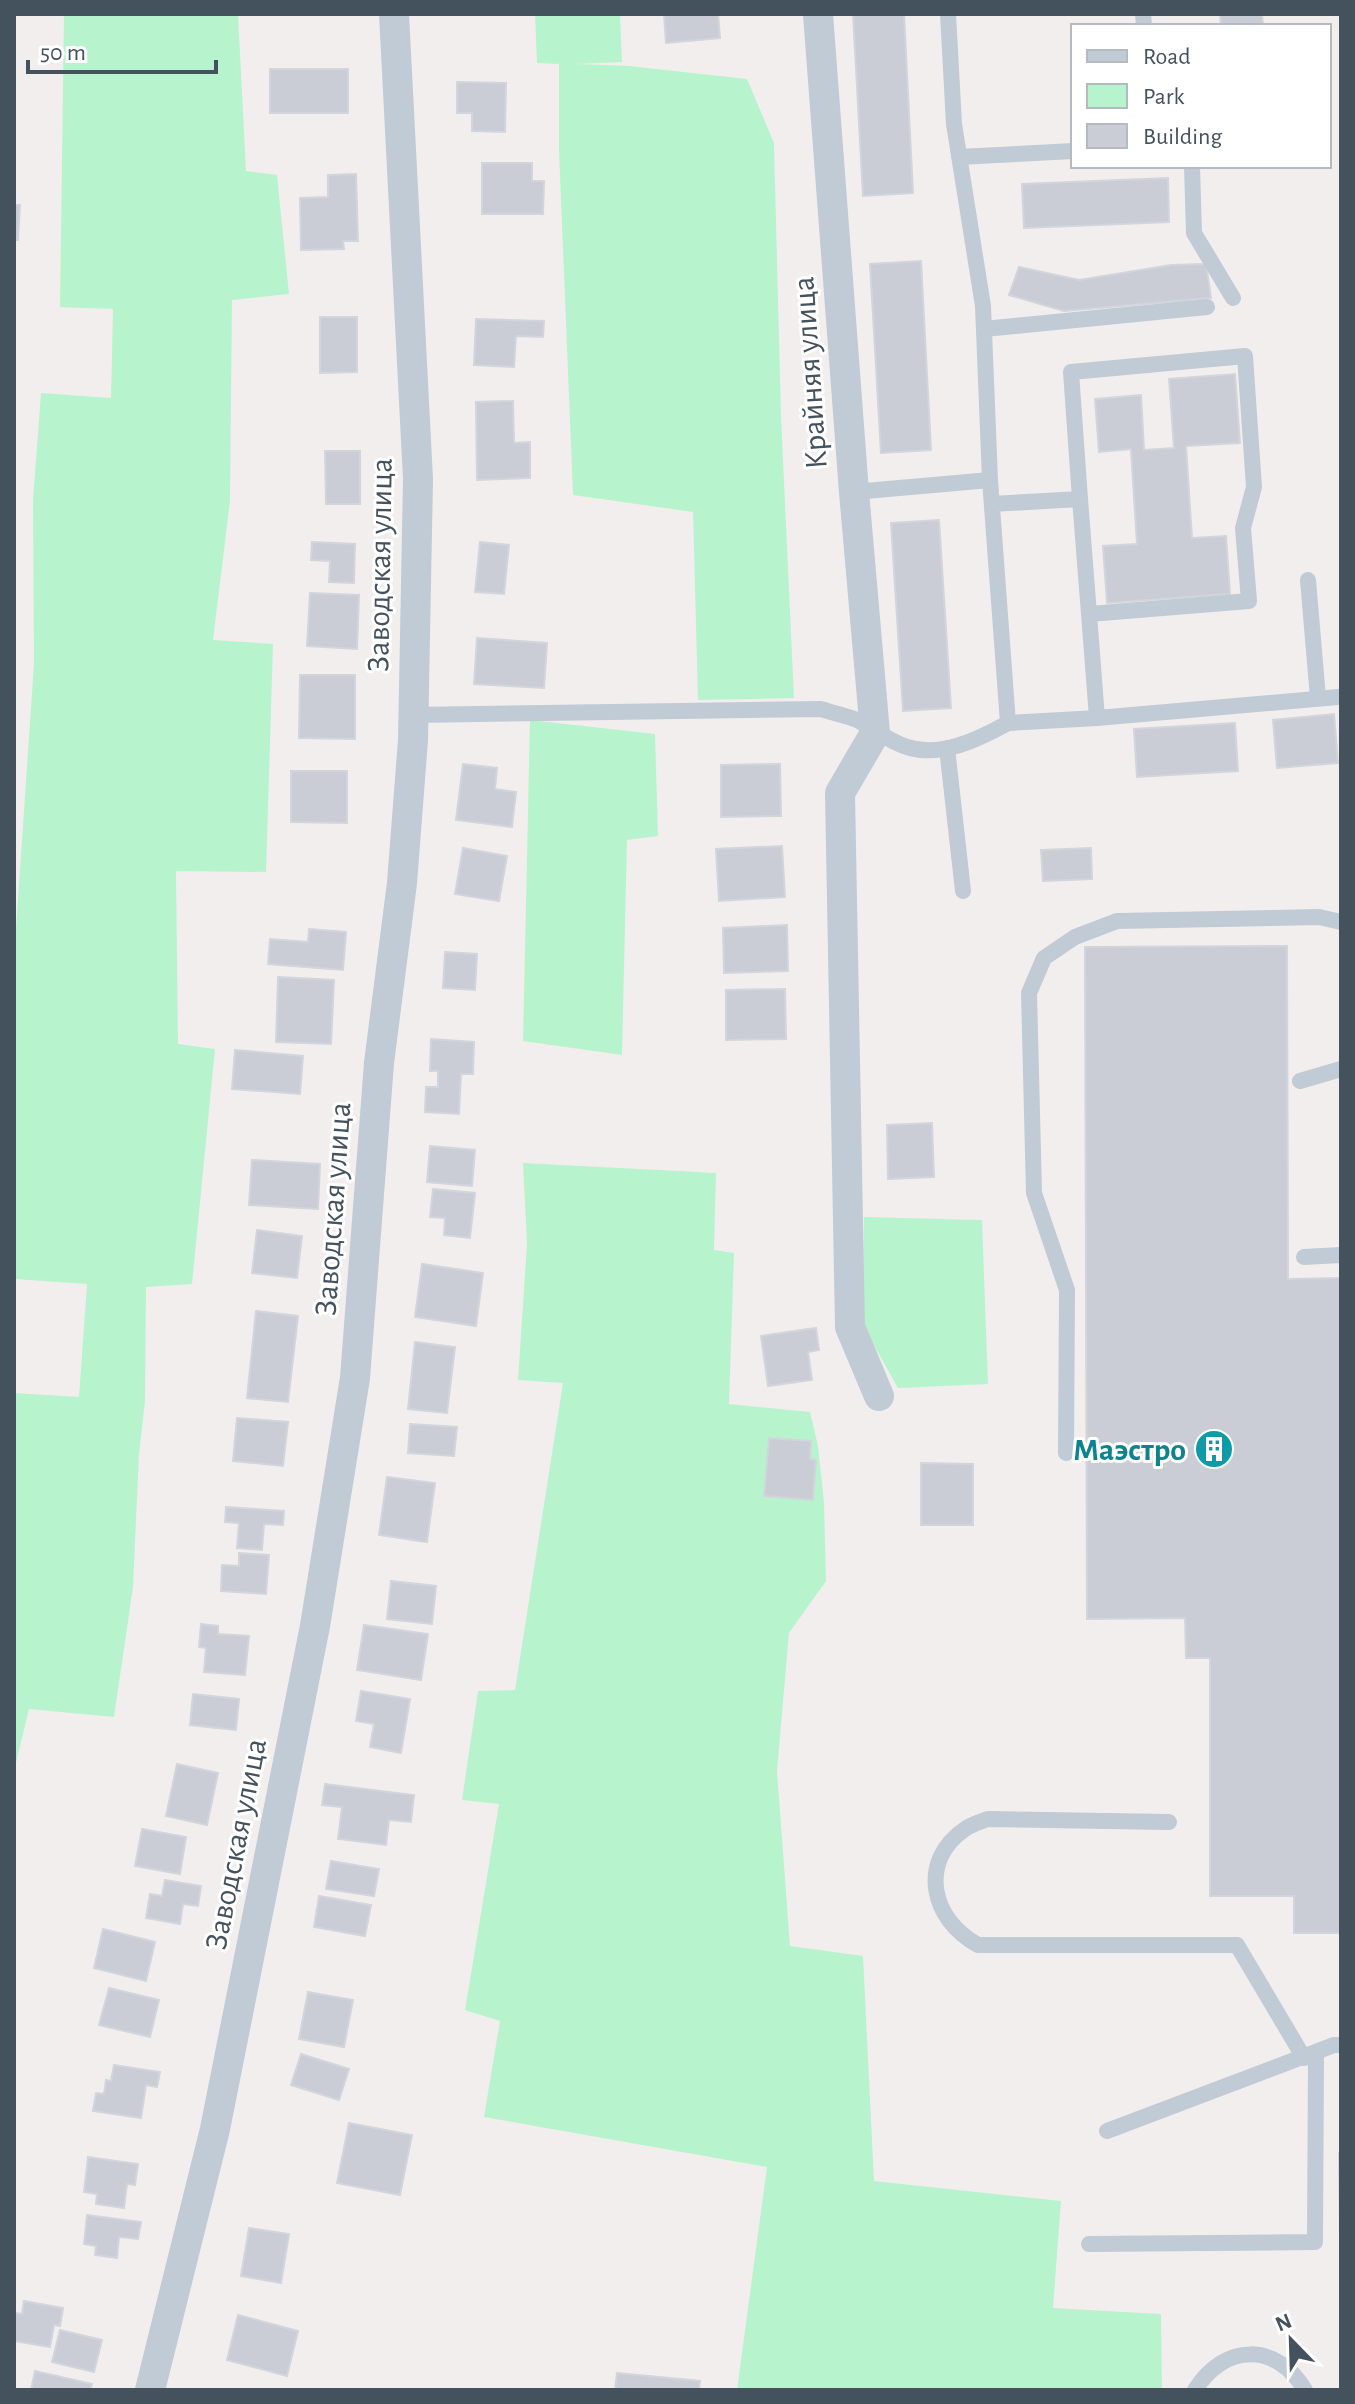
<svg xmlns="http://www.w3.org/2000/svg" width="1355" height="2404" viewBox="0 0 1355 2404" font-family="'Alegreya Sans',sans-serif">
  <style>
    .green { fill: #b7f4ce }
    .building { fill: #cacdd5; stroke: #d2d5db; stroke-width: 2 }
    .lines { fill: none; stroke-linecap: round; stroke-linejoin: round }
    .service { stroke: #c0cbd6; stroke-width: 16 }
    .minor { stroke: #c0cbd6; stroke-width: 30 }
    .labels { text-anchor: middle; stroke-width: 6; stroke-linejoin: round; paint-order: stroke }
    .street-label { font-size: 32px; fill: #44525e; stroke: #fff }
    .culture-label { font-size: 32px; font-weight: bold; fill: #0d838f; stroke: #fff; text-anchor: end }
  </style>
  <rect width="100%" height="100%" fill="#f2eeee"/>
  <!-- green -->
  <path class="green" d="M 64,14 L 238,14 L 246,171 L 277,175 L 289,294 L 232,300 L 230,501 L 213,640 L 273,644 L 266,872 L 176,871 L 178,1044 L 215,1049 L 192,1284 L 146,1287 L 145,1401 L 139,1454 L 133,1587 L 114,1717 L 29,1709 L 14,1771 L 14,1393 L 79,1397 L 87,1284 L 14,1279 L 14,958 L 34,663 L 33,500 L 41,393 L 111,398 L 113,309 L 60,307 Z
    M 535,14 L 620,14 L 622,62 L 576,64 L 629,66 L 747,79 L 774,143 L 781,416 L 794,698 L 698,700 L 693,512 L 573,495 L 559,150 L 559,64 L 537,63 Z
    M 530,720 L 655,734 L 658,836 L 627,840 L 622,1055 L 523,1041 Z
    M 523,1163 L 716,1173 L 714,1250 L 734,1253 L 729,1404 L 810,1412 L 818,1446 L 824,1502 L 826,1581 L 789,1633 L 777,1771 L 790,1946 L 863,1956 L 874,2181 L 1061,2201 L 1053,2308 L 1161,2314 L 1162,2390 L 737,2390 L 767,2167 L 484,2117 L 500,2021 L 465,2010 L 499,1804 L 462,1800 L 478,1691 L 515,1690 L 563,1383 L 518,1380 L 527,1244 Z
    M 864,1217 L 982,1220 L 988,1384 L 898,1388 L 863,1326 Z"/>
  <!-- building -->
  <path class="building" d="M 664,14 L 718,14 L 720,38 L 666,43 Z
    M 853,14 L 904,14 L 913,193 L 863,196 Z
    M 1220,14 L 1262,14 L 1263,26 L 1221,26 Z
    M 270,69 L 348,69 L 348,113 L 270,113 Z
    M 457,82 L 506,83 L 505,132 L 472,131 L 472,113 L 457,113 Z
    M 482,163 L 532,163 L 532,181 L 544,181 L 543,214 L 482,214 Z
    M 356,174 L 358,241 L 343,241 L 344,249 L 301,250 L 300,198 L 328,197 L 328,175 Z
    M 1168,178 L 1169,222 L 1024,228 L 1022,184 Z
    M 14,205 L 20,205 L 18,240 L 14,240 Z
    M 921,261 L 931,450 L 881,453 L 870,264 Z
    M 1206,264 L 1211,298 L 1064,311 L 1009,295 L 1019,267 L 1079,280 L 1171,265 Z
    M 320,317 L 357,317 L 357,372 L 320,373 Z
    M 476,319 L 544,321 L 543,337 L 516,336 L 514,367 L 474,365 Z
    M 1235,374 L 1240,443 L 1186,446 L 1192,538 L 1226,536 L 1230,594 L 1107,603 L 1103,546 L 1137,544 L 1131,449 L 1099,452 L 1095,399 L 1141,395 L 1144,450 L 1174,448 L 1169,379 Z
    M 513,401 L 514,443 L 530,442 L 530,478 L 477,480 L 476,402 Z
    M 325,451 L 360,451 L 360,504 L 326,504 Z
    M 939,520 L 951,708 L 903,711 L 891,523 Z
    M 312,542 L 355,544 L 354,583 L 329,582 L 330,561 L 311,560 Z
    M 480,542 L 509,545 L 504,594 L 475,592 Z
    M 310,593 L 359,595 L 357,649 L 307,646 Z
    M 477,638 L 547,643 L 544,688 L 474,684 Z
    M 300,675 L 355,675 L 355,739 L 299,738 Z
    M 1334,714 L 1338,763 L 1277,768 L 1273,720 Z
    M 1235,723 L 1238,771 L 1137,777 L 1134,729 Z
    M 463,764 L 497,768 L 495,789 L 516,792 L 512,827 L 456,820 Z
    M 780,764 L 781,816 L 721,817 L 721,765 Z
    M 291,771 L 347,771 L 347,823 L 291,822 Z
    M 782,846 L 785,897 L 719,901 L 716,849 Z
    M 463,848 L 507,856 L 499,901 L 455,894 Z
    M 1091,848 L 1092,879 L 1043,881 L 1041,850 Z
    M 787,925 L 788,971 L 724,973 L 723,928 Z
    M 309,929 L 346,932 L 343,970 L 268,964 L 270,939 L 308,942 Z
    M 1287,946 L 1288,1279 L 1341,1278 L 1341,1933 L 1294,1933 L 1294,1896 L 1210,1896 L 1210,1658 L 1186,1658 L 1185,1618 L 1087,1619 L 1085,947 Z
    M 445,952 L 477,954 L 475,990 L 443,988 Z
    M 278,977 L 334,980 L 331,1044 L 276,1042 Z
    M 785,989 L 786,1039 L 726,1040 L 726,990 Z
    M 431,1039 L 474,1042 L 473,1074 L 461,1074 L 459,1114 L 425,1112 L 426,1087 L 438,1087 L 438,1071 L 430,1071 Z
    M 235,1050 L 303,1056 L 300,1094 L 232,1089 Z
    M 932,1123 L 934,1177 L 888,1179 L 887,1125 Z
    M 430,1146 L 475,1150 L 472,1186 L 427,1182 Z
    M 252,1160 L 320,1164 L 318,1209 L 249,1205 Z
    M 433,1189 L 475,1193 L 470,1238 L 444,1235 L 445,1218 L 430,1217 Z
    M 257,1230 L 302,1236 L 297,1278 L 252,1273 Z
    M 422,1264 L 483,1273 L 476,1326 L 415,1317 Z
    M 256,1311 L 298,1316 L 288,1402 L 247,1398 Z
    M 816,1328 L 819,1350 L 808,1352 L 812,1380 L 768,1386 L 761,1336 Z
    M 415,1342 L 455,1347 L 447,1413 L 408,1409 Z
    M 237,1418 L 288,1422 L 283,1466 L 233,1461 Z
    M 410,1424 L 457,1427 L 454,1456 L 408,1453 Z
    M 769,1438 L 811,1441 L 810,1459 L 816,1460 L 813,1500 L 764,1496 Z
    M 921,1463 L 973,1464 L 973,1525 L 921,1525 Z
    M 387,1477 L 435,1483 L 427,1542 L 379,1535 Z
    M 226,1507 L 284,1511 L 283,1525 L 264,1524 L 262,1550 L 237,1548 L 239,1523 L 225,1522 Z
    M 239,1553 L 269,1555 L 266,1594 L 221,1591 L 222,1565 L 239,1566 Z
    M 391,1581 L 436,1586 L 432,1624 L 387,1619 Z
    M 201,1624 L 218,1626 L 218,1634 L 249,1636 L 245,1675 L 204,1672 L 206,1648 L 199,1647 Z
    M 364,1625 L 428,1634 L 421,1680 L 357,1670 Z
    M 361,1691 L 410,1699 L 401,1753 L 370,1747 L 374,1724 L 356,1721 Z
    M 193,1694 L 239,1699 L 236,1730 L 190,1725 Z
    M 177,1764 L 218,1773 L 207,1825 L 166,1816 Z
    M 325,1784 L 414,1795 L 411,1822 L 389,1820 L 386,1845 L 338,1839 L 342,1807 L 322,1805 Z
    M 142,1829 L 186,1837 L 180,1874 L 135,1866 Z
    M 331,1861 L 379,1869 L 374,1896 L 326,1889 Z
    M 165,1880 L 201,1886 L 198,1906 L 183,1904 L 180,1924 L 146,1918 L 150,1894 L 162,1896 Z
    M 319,1896 L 371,1905 L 365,1936 L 314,1927 Z
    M 103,1929 L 155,1942 L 146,1981 L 94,1968 Z
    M 109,1988 L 159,2000 L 150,2037 L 99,2025 Z
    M 308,1992 L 353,2000 L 344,2047 L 299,2039 Z
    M 301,2054 L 349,2069 L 339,2100 L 291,2085 Z
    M 114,2065 L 160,2072 L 157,2087 L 146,2085 L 141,2118 L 93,2111 L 96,2093 L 104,2094 L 106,2080 L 111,2081 Z
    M 349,2123 L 412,2135 L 400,2195 L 337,2183 Z
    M 1339,2153 L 1341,2153 L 1341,2319 Z
    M 88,2157 L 138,2164 L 135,2185 L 127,2184 L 124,2208 L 96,2204 L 97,2194 L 84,2192 Z
    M 87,2215 L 141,2222 L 138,2239 L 119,2237 L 117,2258 L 95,2255 L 96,2246 L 84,2244 Z
    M 249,2228 L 289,2234 L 281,2283 L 241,2276 Z
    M 24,2301 L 63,2308 L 60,2326 L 54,2325 L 50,2347 L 14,2341 L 14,2313 L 22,2314 Z
    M 238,2315 L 298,2331 L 287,2376 L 227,2360 Z
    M 60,2330 L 102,2340 L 94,2372 L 52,2362 Z
    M 35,2371 L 92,2384 L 90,2390 L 31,2390 Z
    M 617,2373 L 700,2381 L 699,2390 L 615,2390 Z"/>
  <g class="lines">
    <!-- service -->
    <path class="service" d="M 1143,14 L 1144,26
      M 959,157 L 1073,151
      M 1192,166 L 1194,233 L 1233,298
      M 984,329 L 1207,307
      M 854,492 L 990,480 L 983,306 L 954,124 L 948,14
      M 992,504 L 1080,499 L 1071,372 L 1245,356 L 1254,487 L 1243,528 L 1249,601 L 1089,614 L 1080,499
      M 1308,580 L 1318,698
      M 413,715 L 821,709 C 832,713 846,715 857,720 C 874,729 888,741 907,747 C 941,758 979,739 1008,723 L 990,480
      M 1097,718 L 1338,697
      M 1008,723 L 1097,718 L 1089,614
      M 947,748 L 963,891
      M 1300,1081 L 1341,1069
      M 1304,1257 L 1341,1255
      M 1066,1453 L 1067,1290 L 1034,1193 L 1029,993 L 1044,958 L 1075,937 L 1117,921 L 1319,917 L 1341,922
      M 1169,1822 L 988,1819 C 980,1822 972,1824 965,1829 C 918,1861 931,1920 978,1945 L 1237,1945 L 1304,2058
      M 1107,2131 L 1334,2045 L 1341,2045
      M 1089,2244 L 1315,2242 L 1316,2053
      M 1195,2390 C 1224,2343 1277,2342 1305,2390"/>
    <!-- minor -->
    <path class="minor" d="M 818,14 L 854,492 L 875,733 L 840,793 L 850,1327 L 879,1396
      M 150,2390 L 215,2129 L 315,1626 L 355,1378 L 379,1063 L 402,883 L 413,740 L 418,479 L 394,14"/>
  </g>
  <!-- icons -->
  <defs>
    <symbol id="building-disc" viewBox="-11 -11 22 22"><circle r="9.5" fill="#0f9aa8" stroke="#fff"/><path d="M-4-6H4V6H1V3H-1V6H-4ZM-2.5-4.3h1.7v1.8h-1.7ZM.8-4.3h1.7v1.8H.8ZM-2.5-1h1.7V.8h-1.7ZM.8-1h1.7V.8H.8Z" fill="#fff"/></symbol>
  </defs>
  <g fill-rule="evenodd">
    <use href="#building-disc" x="1192" y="1427" width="44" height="44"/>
  </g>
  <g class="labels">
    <!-- street labels -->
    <g class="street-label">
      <text transform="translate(809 373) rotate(-94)" y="11">Крайняя улица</text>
      <text transform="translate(379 565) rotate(-89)" y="11">Заводская улица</text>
      <text transform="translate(332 1209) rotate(-86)" y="11">Заводская улица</text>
      <text transform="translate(235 1844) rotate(-79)" y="11">Заводская улица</text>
    </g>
    <!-- culture labels -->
    <g class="culture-label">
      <text x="1186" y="1460">Маэстро</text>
    </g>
  </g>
  <!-- border -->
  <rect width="1355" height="2404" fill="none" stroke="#44525e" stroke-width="32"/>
  <!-- legend -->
  <rect x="1071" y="24" width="260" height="144" fill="#ffffff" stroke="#b4babf" stroke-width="2"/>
  <rect x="1087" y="50" width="40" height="12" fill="#c0cbd6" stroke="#b4babf" stroke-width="2"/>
  <text x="1143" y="64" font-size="24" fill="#44525e">Road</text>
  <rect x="1087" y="84" width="40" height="24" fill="#b7f4ce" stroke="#b4babf" stroke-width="2"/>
  <text x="1143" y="104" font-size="24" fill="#44525e">Park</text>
  <rect x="1087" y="124" width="40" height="24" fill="#cacdd5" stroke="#b4babf" stroke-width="2"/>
  <text x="1143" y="144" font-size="24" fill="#44525e">Building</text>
  <!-- north arrow -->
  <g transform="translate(1291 2340) rotate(337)" stroke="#ffffff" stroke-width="6" paint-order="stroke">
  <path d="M0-6L14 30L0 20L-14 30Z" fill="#44525e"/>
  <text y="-12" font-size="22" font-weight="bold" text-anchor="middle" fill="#44525e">N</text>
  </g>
  <!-- scale -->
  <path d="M28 60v12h188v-12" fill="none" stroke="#44525e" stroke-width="4"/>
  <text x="40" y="60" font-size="24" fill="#44525e" stroke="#ffffff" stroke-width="6" paint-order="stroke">50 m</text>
</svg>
